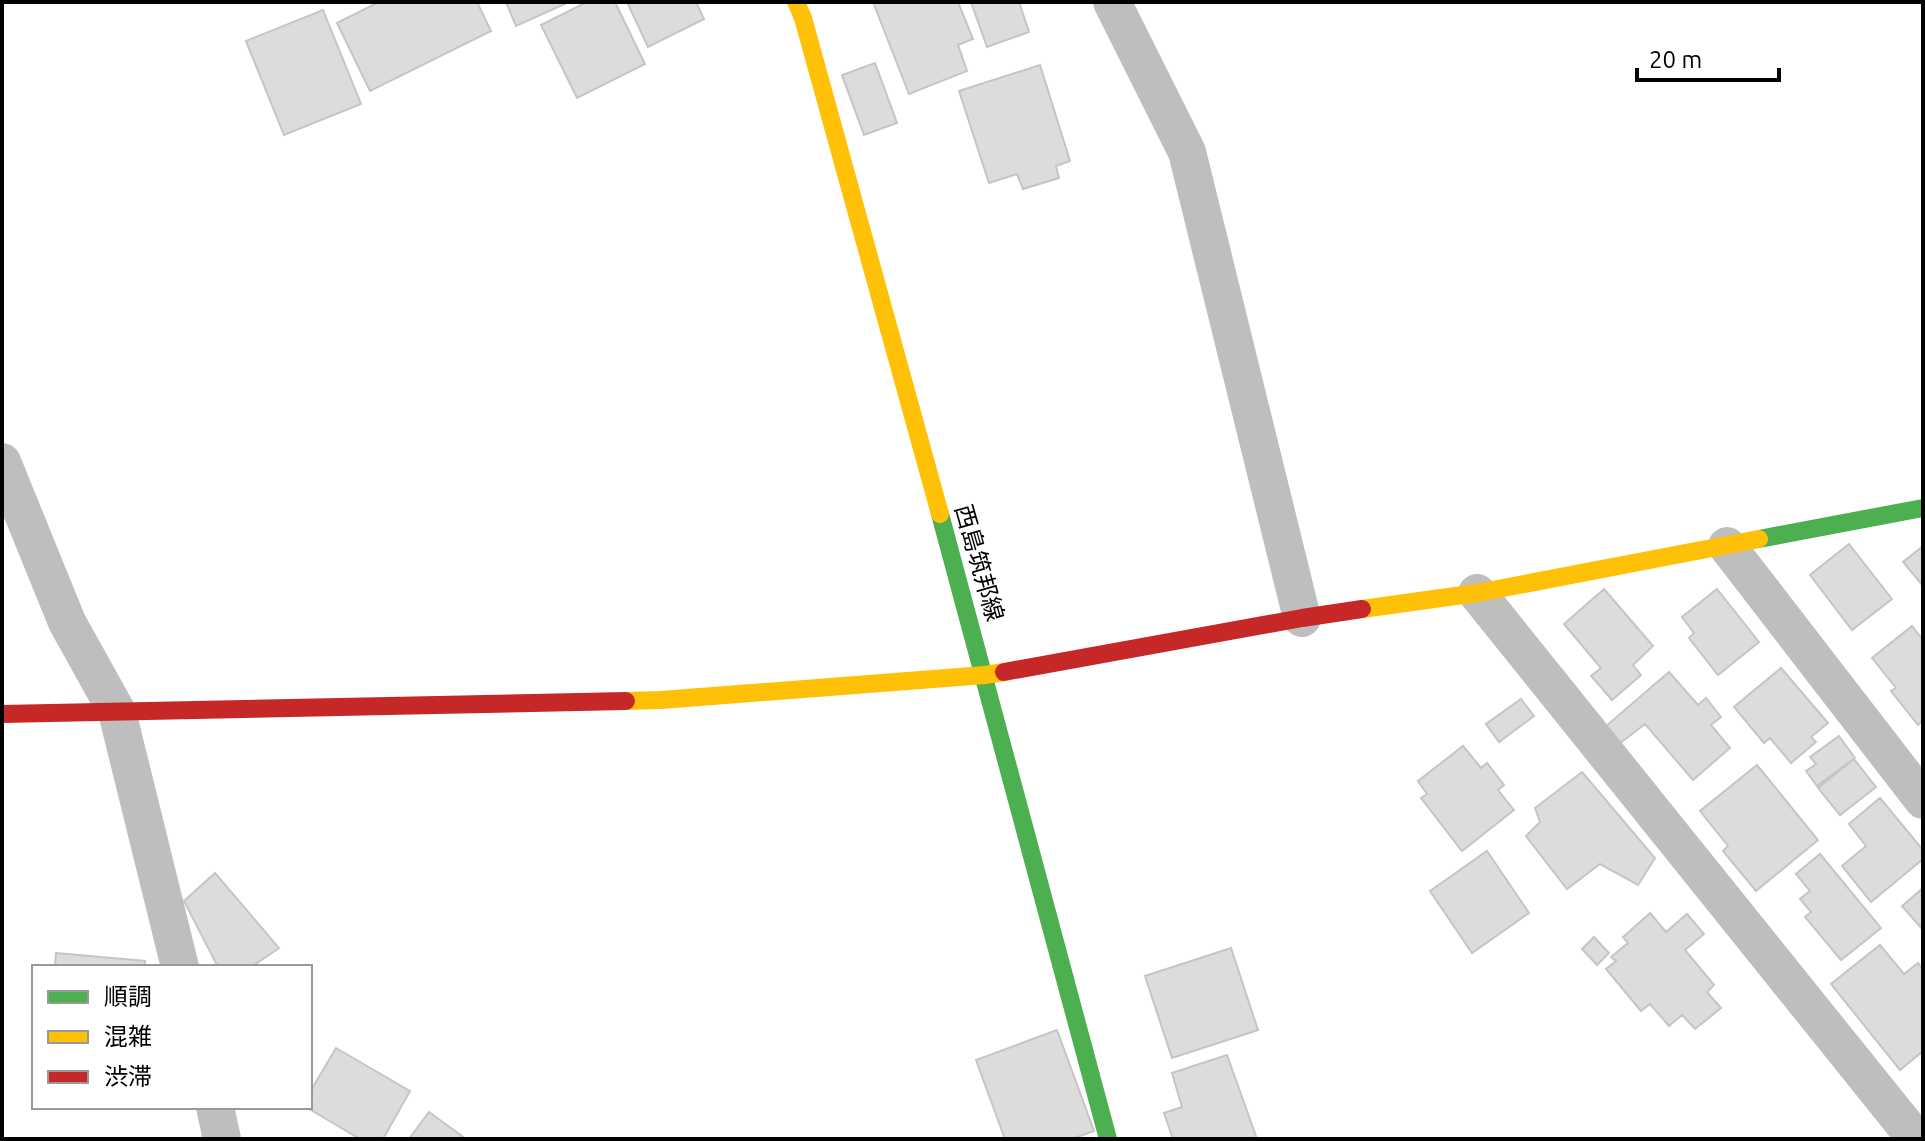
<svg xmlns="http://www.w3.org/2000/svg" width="1925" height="1141" viewBox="0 0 1925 1141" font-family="Ubuntu,'Noto Sans JP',sans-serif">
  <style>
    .building { fill: #dcdcdc; stroke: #c5c5c5; stroke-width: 2 }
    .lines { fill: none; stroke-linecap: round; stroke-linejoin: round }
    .street { stroke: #bebebe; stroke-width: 38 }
    .fast { stroke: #4caf50; stroke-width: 18 }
    .slow { stroke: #ffc107; stroke-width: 18 }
    .jam { stroke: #c62828; stroke-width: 18 }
    .labels { text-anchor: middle; stroke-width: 8; stroke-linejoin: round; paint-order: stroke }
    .street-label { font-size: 24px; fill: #000; stroke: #fff }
  </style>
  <rect width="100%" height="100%" fill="#fff"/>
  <!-- building -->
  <path class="building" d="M 379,2 L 477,2 L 491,31 L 370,91 L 337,23 Z
    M 506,2 L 569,2 L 516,26 Z
    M 587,2 L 615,2 L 645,64 L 577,98 L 541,25 Z
    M 627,2 L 696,2 L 704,19 L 648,47 Z
    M 873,2 L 958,2 L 973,39 L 958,45 L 967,71 L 909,94 Z
    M 971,2 L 1019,2 L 1029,32 L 987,47 Z
    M 323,10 L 361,104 L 284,135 L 246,41 Z
    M 875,63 L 897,123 L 864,135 L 842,75 Z
    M 1040,65 L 1070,161 L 1056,166 L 1059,178 L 1023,189 L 1017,174 L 989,183 L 959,91 Z
    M 1849,544 L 1892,599 L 1852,630 L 1810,575 Z
    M 1923,546 L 1923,586 L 1903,562 Z
    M 1604,589 L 1653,646 L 1633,665 L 1641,675 L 1612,700 L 1591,676 L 1601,668 L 1564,624 Z
    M 1717,589 L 1759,642 L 1718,675 L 1689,638 L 1694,633 L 1682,617 Z
    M 1912,626 L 1923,640 L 1923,720 L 1918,725 L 1891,691 L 1896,688 L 1872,658 Z
    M 1781,668 L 1828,723 L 1811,737 L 1816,742 L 1791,763 L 1770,738 L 1764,743 L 1734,707 Z
    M 1669,672 L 1698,705 L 1706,698 L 1721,717 L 1711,725 L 1730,748 L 1693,780 L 1645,724 L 1619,744 L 1605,727 Z
    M 1521,699 L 1534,716 L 1499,742 L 1486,724 Z
    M 1839,736 L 1855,758 L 1817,786 L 1806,771 L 1816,764 L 1810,757 Z
    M 1463,746 L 1481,768 L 1487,763 L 1504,785 L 1498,790 L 1514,810 L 1462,851 L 1421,798 L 1427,794 L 1418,781 Z
    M 1854,759 L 1876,787 L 1840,815 L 1818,788 Z
    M 1757,765 L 1818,840 L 1756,891 L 1723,851 L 1728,846 L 1700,811 Z
    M 1582,772 L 1655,858 L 1638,885 L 1600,864 L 1567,889 L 1526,836 L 1540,822 L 1535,808 Z
    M 1880,798 L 1923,850 L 1923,859 L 1871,902 L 1842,866 L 1866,846 L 1849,824 Z
    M 1487,851 L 1529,913 L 1472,953 L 1430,891 Z
    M 1820,854 L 1881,928 L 1841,960 L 1805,917 L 1811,912 L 1800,899 L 1810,891 L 1796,874 Z
    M 215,873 L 279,948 L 251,967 L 218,967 L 184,901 Z
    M 1923,888 L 1923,930 L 1902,906 Z
    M 1650,913 L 1666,932 L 1687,914 L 1704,934 L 1685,950 L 1714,985 L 1707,992 L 1721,1008 L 1695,1029 L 1682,1015 L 1669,1026 L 1650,1004 L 1641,1011 L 1606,969 L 1616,961 L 1611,957 L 1628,943 L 1623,937 Z
    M 1594,937 L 1609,953 L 1597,965 L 1582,949 Z
    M 1880,945 L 1904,974 L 1918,963 L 1923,970 L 1923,1051 L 1900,1070 L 1831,984 Z
    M 1231,948 L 1258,1030 L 1172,1058 L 1145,976 Z
    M 56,953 L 145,961 L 145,967 L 55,967 Z
    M 1057,1030 L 1094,1131 L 1072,1139 L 1005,1139 L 976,1060 Z
    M 336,1048 L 410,1091 L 383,1139 L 360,1139 L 306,1107 L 310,1107 L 310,1092 Z
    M 1227,1055 L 1257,1139 L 1173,1139 L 1164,1113 L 1182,1107 L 1172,1073 Z
    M 429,1112 L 466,1139 L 409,1139 Z"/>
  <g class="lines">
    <!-- street -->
    <path class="street" d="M 1112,2 L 1187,152 L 1302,618
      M 2,462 L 67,622 L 117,712 L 180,967
      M 1727,546 L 1923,800
      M 1477,593 L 1916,1139
      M 215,1107 L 222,1139"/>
    <!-- fast -->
    <path class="fast" d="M 940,514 L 1108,1139
      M 1759,539 L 1923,508"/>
    <!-- slow -->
    <path class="slow" d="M 796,2 L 803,18 L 940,514
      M 1362,609 L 1477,593 L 1759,539
      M 626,701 L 661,700 L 985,675 L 1004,672"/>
    <!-- jam -->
    <path class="jam" d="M 1004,672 L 1302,618 L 1362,609
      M 2,714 L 626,701"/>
  </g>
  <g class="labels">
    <!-- street labels -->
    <g class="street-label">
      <text transform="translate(979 563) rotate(74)" y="8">西島筑邦線</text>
    </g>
  </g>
  <!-- border -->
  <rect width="1925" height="1141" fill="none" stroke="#000000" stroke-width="8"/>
  <!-- legend -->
  <rect x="32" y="965" width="280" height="144" fill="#ffffff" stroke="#999999" stroke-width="2"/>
  <rect x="48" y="991" width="40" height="12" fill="#4caf50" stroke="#999999" stroke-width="2"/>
  <text x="104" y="1005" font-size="24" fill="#000000">順調</text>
  <rect x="48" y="1031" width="40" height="12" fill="#ffc107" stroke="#999999" stroke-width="2"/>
  <text x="104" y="1045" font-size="24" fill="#000000">混雑</text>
  <rect x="48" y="1071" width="40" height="12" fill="#c62828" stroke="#999999" stroke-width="2"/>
  <text x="104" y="1085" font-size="24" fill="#000000">渋滞</text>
  <!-- scale -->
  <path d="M1637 68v12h142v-12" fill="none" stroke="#000000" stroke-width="4"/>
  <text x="1649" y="68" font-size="24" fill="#000000" stroke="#ffffff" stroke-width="6" paint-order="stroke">20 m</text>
</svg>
